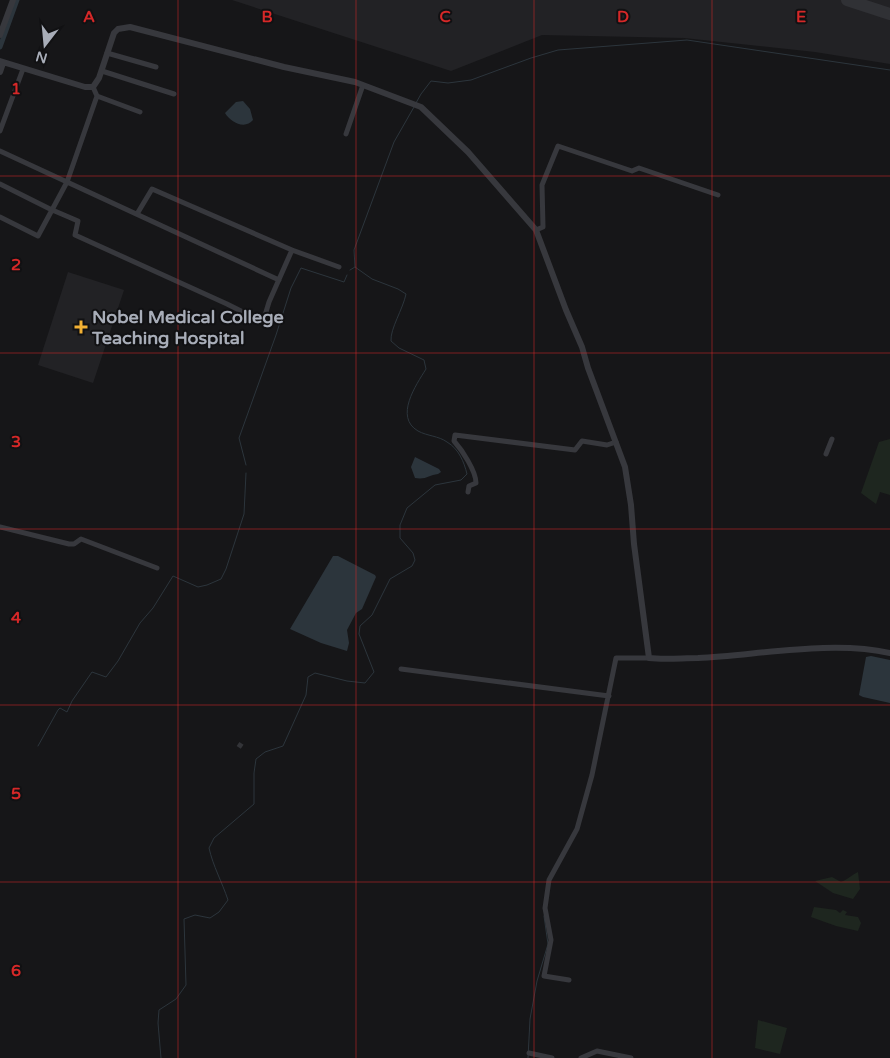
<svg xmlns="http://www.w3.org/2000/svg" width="890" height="1058" viewBox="0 0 890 1058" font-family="'Varela Round',sans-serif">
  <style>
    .built { fill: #222225 }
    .green { fill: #1e261f }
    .water { fill: #2c353c }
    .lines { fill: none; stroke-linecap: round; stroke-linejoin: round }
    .stream { stroke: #2c353c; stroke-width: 1 }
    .canal { stroke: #2c353c; stroke-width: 5 }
    .taxiway { stroke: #303135; stroke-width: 12 }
    .minor-tunnel { stroke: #333438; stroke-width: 5; stroke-dasharray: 5 2.5; stroke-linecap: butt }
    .minor { stroke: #37383d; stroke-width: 5 }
    .tertiary { stroke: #37383d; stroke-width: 6 }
    .grid { fill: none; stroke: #d62828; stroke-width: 1; stroke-opacity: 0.55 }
    .poi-dot { fill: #f2b134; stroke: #111113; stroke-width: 2 }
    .labels { text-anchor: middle; stroke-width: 4; stroke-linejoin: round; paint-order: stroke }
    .poi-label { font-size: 18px; font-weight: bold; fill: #a8adb8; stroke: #111113; text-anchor: start }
    .grid-label { font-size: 16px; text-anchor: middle; font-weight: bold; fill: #d62828; stroke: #111113; stroke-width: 4; stroke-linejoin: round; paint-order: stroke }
  </style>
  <rect width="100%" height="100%" fill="#161618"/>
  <!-- built -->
  <path class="built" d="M 232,0 L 890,0 L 890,64 L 815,52 L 684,38 L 542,35 L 451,71 Z
    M 68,272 L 124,290 L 93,383 L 38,365 Z"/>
  <!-- green -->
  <path class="green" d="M 890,439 L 890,495 L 880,492 L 876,504 L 861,493 L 879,442 Z
    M 858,872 L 860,889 L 853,899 L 833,893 L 815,881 L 832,877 L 841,882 C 849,879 851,875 858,872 Z
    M 814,907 L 836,910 L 840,913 L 843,910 L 847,912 L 845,915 L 858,917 L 861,923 L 858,931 L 836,926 L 811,917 Z
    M 758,1020 L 787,1028 L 780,1054 L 755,1048 Z"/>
  <!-- water -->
  <path class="water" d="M 243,101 L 250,109 L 253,120 C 245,130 230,122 225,113 L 236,102 Z
    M 415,457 L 439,469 L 441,472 L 438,474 C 429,475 426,480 415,478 L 411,467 Z
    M 333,556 L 338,556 L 375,575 L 376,577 L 362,609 L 356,613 L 347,630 L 349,643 L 347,651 L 321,643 L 290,629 Z
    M 871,656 L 890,660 L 890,703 L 863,697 L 859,695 L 866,657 Z"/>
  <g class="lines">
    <!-- stream -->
    <path class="stream" d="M 416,103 L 421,94 L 431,81 L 448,83 L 471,80 L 531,58 L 558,50 L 687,40 L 890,70
      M 350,270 L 355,267
      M 246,465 L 239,438 L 276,335 L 291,288 L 301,268 L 344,282 L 347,275
      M 38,746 L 58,710 L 60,708 L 67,712 L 72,701 L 92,672 L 106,677 L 118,661 L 140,623 L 153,608 L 173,576 L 198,587 L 207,585 L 221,579 L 226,569 L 244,514 L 246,473
      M 161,1058 L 158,1023 L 159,1010 L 176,999 L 186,985 L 184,919 L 195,915 L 210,918 L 219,912 L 228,900 C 222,882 213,866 209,848 L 214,838 L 254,804 L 254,773 L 256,759 L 265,752 L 283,746 L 306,695 L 308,677 L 315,673 L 347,681 L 365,683 L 374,672 L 359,634 L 360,626 L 372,615 L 390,579 L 412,566 L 415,560 L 413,553 L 400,538 L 400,525 L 407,508 L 435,485 L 461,480 L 467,474 C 464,462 459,449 447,442 C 439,436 427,436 418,431 C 394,417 416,385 426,369 L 424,360 L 399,348 L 391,341 C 390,329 403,309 406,294 L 398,289 L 372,279 L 355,267 L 354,250 L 394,142 L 414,107
      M 528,1058 L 530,1019 L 537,981 L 548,944 L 544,916"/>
    <!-- canal -->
    <path class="canal" d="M 0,47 L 17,0"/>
    <!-- taxiway -->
    <path class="taxiway" d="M 847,0 L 890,14"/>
    <!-- minor-tunnel -->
    <path class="minor-tunnel" d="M 238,744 L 244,748"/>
    <!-- minor -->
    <path class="minor" d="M 107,53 L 156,67
      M 102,71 L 174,94
      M 97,96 L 140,112
      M 0,131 L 23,69
      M 346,134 L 363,85
      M 0,151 L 279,280
      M 0,184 L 50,209 L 78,221 L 75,235 L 227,304 L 263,322 L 269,302 L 292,250
      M 137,214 L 152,189 L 292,250 L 339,267
      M 0,217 L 38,236 L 67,182 L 97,96 L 93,87
      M 536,230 L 543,227 L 542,185 L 558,146 L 632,171 L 639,168 L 718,195
      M 826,454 L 832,439
      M 468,492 L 469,486 L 476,483 C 476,471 462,450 454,441 L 455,435 L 575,450 L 582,441 L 607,445 L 616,442
      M 0,527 L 69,544 L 74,544 L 81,539 L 157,568
      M 401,669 L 609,696
      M 569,980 L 544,976 L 551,940 L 545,908 L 549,880 L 577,829 L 592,775 L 616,658 L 649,658
      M 529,1053 L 552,1058
      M 581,1058 L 597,1051 L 631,1058"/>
    <!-- tertiary -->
    <path class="tertiary" d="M 0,35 L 13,0
      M 0,61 L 85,87 L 93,87 L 99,78 L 114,33 L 118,29 L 130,27 L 284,67 L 355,82 L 421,107 L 468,152 L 536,230 L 566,310 L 582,347 L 588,368 L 625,467 L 631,505 L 634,544 L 649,658 C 665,660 682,658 698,658 C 758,655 832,640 890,653
      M 0,72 L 3,63"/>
  </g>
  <!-- grid -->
  <path class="grid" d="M 178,0 L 178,1058M 356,0 L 356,1058M 534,0 L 534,1058M 712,0 L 712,1058M 0,176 L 890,176M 0,353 L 890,353M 0,529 L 890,529M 0,705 L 890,705M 0,882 L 890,882"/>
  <!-- markers -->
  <path class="poi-dot" d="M78.5 319.5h5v5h5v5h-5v5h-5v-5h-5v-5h5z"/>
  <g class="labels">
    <!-- poi labels -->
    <g class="poi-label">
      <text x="92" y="323">Nobel Medical College<tspan x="92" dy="21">Teaching Hospital</tspan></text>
    </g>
  </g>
  <g class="grid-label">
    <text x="89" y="22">A</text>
    <text x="267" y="22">B</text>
    <text x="445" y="22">C</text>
    <text x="623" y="22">D</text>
    <text x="801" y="22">E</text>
    <text x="16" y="94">1</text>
    <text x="16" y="270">2</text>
    <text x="16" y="447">3</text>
    <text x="16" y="623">4</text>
    <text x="16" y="799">5</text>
    <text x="16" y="976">6</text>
  </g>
  <!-- north arrow -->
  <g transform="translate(45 45) rotate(196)" stroke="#111113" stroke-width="4" paint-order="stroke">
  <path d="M0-4L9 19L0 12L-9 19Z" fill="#a8adb8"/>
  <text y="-8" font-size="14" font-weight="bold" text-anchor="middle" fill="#a8adb8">N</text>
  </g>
</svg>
